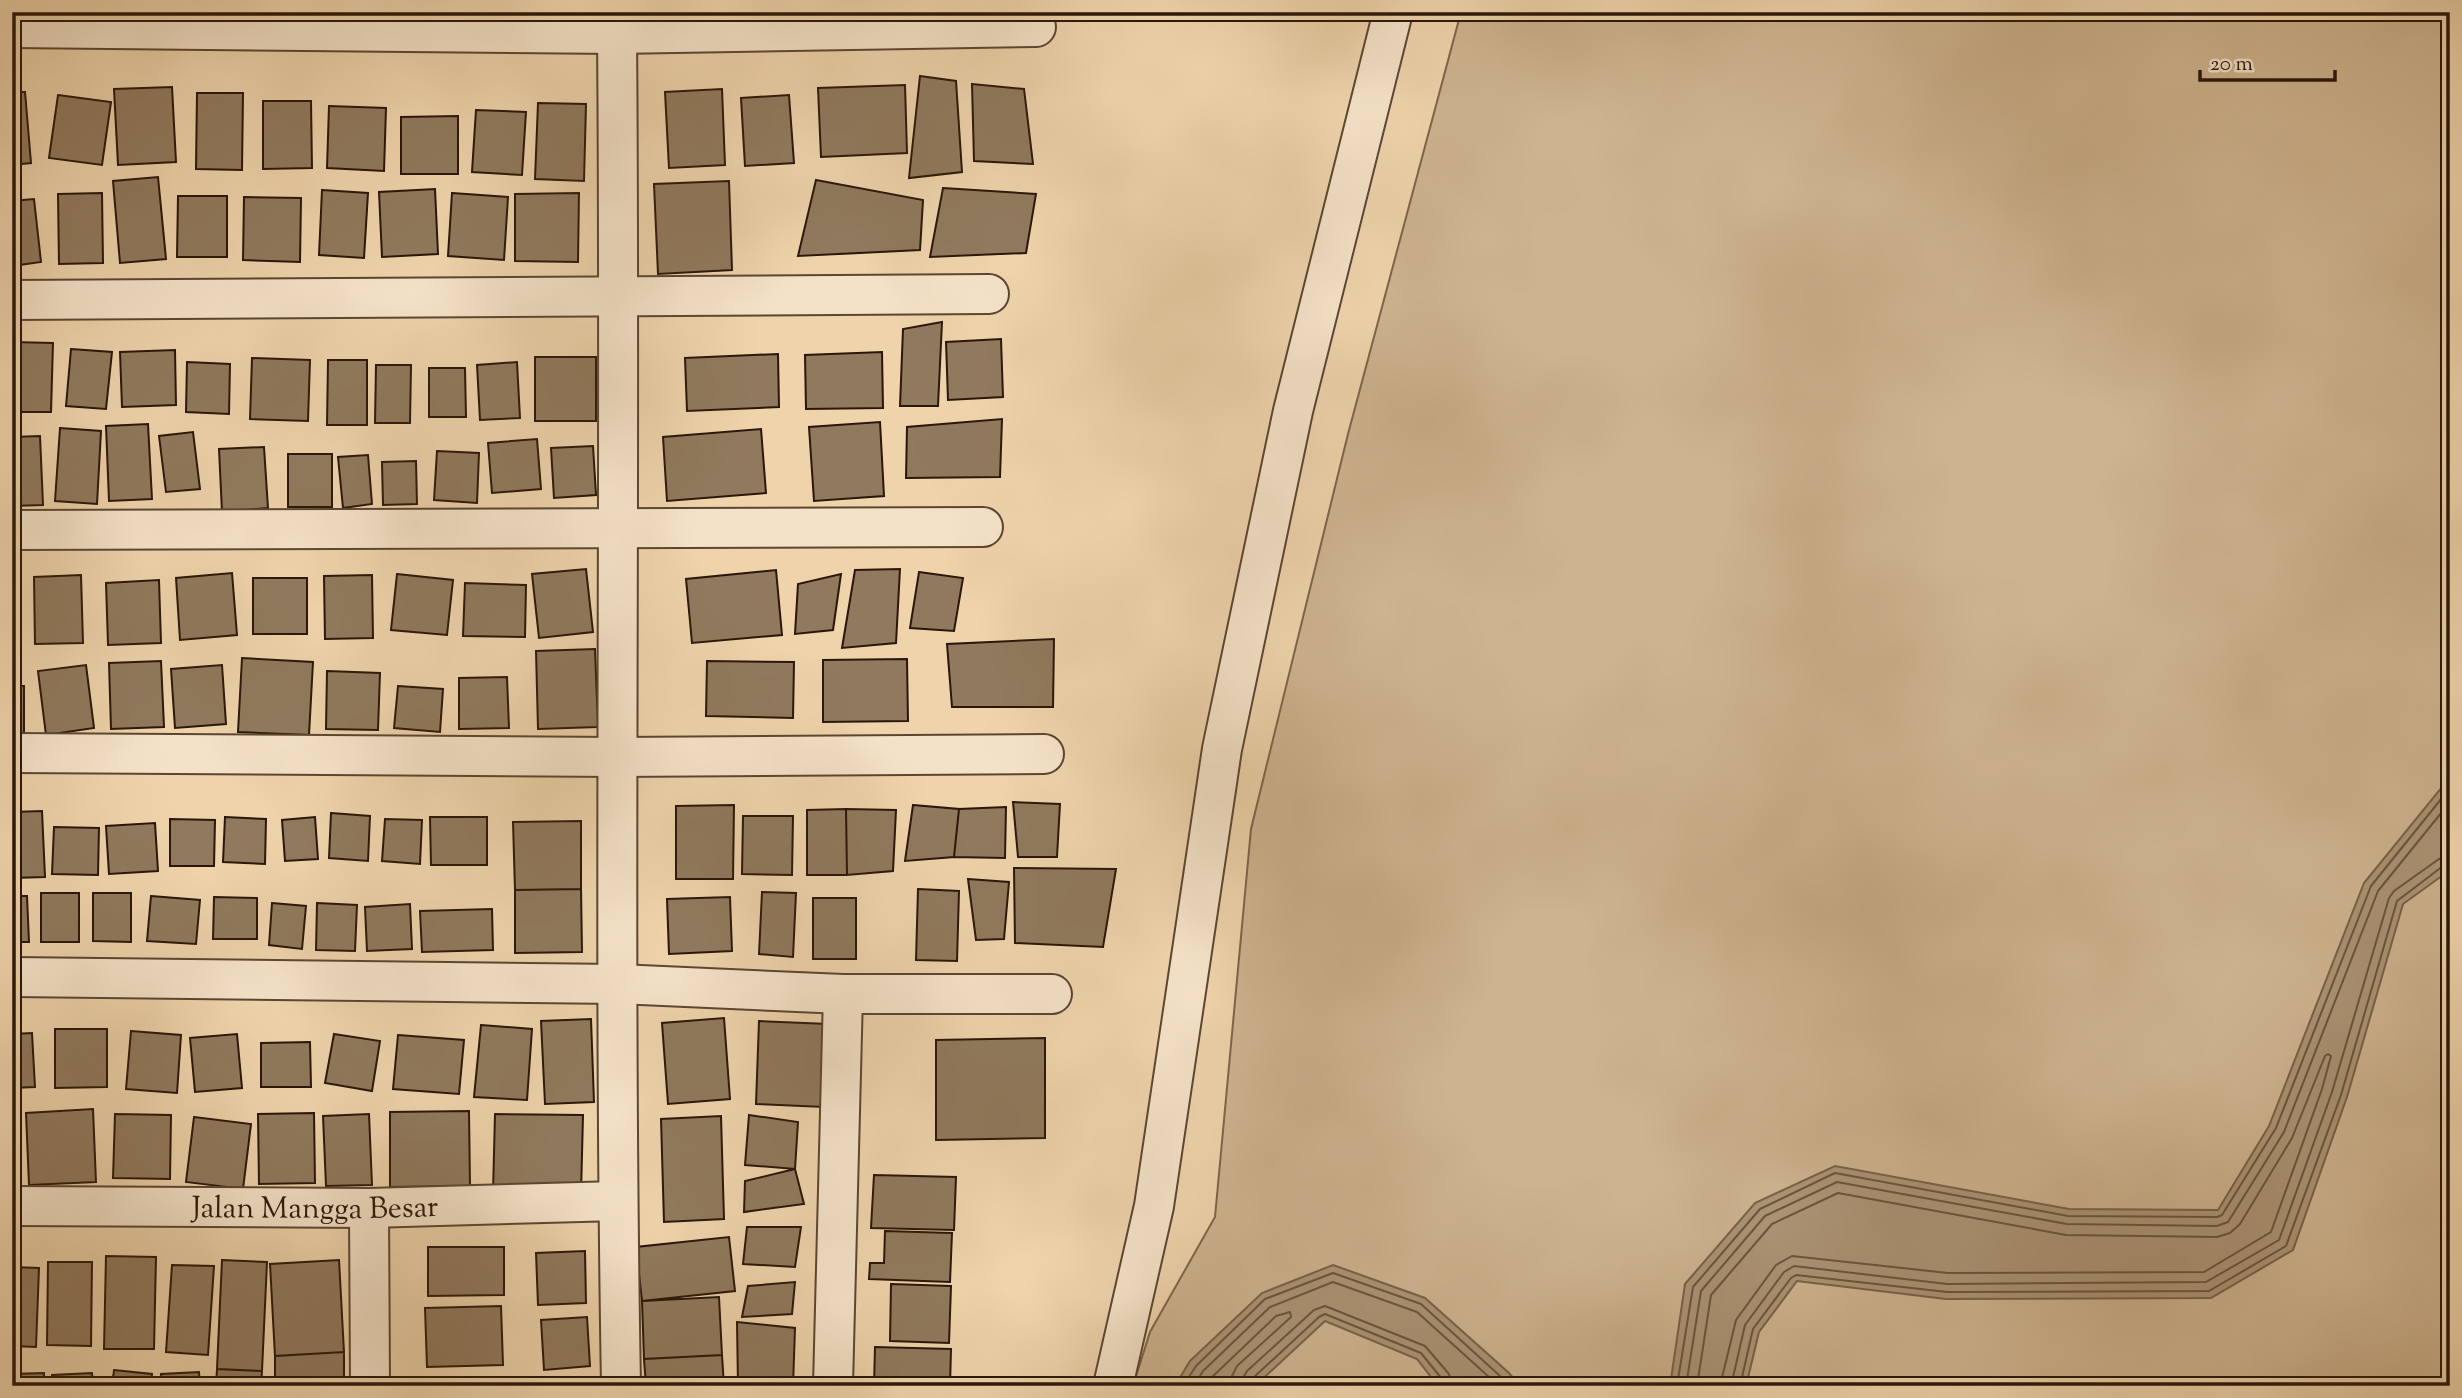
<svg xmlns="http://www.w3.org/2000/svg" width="2462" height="1398" viewBox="0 0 2462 1398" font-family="'Sorts Mill Goudy',serif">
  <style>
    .green { fill: #cdb38f; stroke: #7c654c; stroke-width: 2 }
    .water { fill: #ab9374; stroke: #776149; stroke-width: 2 }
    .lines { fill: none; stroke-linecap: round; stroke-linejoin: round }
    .shore { stroke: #6a553e; stroke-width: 2 }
    .building { fill: #90795d; stroke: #2a1709; stroke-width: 2 }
    .minor-casing { stroke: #5b4632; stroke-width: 42 }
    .minor { stroke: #f4e2c8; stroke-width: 38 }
    .labels { text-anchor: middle; stroke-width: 7; stroke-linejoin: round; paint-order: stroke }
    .street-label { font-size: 30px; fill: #2a1709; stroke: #f4e2c8 }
  </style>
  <rect width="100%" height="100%" fill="#eed3ab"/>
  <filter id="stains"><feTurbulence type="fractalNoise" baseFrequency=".00286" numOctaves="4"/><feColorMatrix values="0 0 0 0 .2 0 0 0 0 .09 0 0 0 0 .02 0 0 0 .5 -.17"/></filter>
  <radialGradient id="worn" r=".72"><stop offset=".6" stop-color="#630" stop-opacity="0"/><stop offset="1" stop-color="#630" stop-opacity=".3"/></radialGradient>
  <!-- green -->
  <path class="green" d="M 1461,12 L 2450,12 L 2450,1386 L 1133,1386 L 1150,1332 L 1215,1217 L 1251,829 L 1348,434 Z"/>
  <!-- water -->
  <path class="water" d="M 2450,780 L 2450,870 L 2403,904 L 2347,1097 L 2293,1250 L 2211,1298 L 1946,1299 L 1797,1281 L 1759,1332 L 1746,1386 L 1670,1386 L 1685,1284 L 1755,1203 L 1835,1166 L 2069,1209 L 2218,1210 L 2269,1126 L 2364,883 L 2446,782 Z
    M 1333,1265 L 1425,1298 L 1509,1373 L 1520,1386 L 1438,1386 L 1417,1359 L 1325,1321 L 1255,1386 L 1175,1386 L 1190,1361 L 1262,1293 Z"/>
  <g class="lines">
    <!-- shore -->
    <path class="shore" d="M 1183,1386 L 1196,1366 L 1265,1299 L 1333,1273 L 1421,1304 L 1511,1386
      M 1194,1386 L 1203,1371 L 1270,1307 L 1333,1282 L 1417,1312 L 1499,1386
      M 1206,1386 L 1211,1378 L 1276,1316 L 1290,1312 L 1291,1317 L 1237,1366 L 1232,1376 L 1231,1386
      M 1242,1386 L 1243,1378 L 1247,1371 L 1314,1310 L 1325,1306 L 1425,1346 L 1449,1374 L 1452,1386
      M 1251,1386 L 1253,1378 L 1319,1317 L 1325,1314 L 1421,1353 L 1442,1379 L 1443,1386
      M 1677,1386 L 1693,1287 L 1760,1209 L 1835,1173 L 2068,1216 L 2217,1217 L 2222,1215 L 2276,1128 L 2371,886 L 2450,788
      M 1686,1386 L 1701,1291 L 1765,1216 L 1837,1182 L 2067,1224 L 2217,1226 L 2228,1222 L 2284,1132 L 2378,891 L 2450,802
      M 1697,1386 L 1711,1295 L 1772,1224 L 1838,1193 L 2066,1235 L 2217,1237 L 2230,1233 L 2240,1224 L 2292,1138 L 2325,1056 L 2328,1054 L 2331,1056 L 2322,1089 L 2271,1232 L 2204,1272 L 1948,1273 L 1792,1256 L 1776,1265 L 1736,1320 L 1720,1386
      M 1731,1386 L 1745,1325 L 1784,1272 L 1794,1266 L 1947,1284 L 2206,1282 L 2279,1240 L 2332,1092 L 2389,898 L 2394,891 L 2439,859 L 2450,856
      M 1740,1386 L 1753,1329 L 1791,1278 L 1796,1275 L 1947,1292 L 2209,1291 L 2286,1246 L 2341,1095 L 2397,901 L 2443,866 L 2450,865"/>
  </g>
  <!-- building -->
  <path class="building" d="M 920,76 L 956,81 L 962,172 L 909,178 Z
    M 972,84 L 1024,89 L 1033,164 L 974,161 Z
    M 905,85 L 907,153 L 821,157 L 818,88 Z
    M 172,87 L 176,162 L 118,165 L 114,89 Z
    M 722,89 L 725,165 L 669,168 L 665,92 Z
    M 12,92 L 25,92 L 31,163 L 12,165 Z
    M 197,93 L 243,93 L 242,170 L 196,169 Z
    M 58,95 L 111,102 L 102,165 L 49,158 Z
    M 789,95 L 794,163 L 745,166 L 741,98 Z
    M 263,101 L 311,101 L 312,168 L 263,169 Z
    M 538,103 L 586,104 L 584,181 L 535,179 Z
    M 329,106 L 386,108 L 384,171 L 327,168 Z
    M 476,110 L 526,112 L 522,175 L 472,172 Z
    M 458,116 L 458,174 L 401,174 L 401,117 Z
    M 158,177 L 166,259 L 120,263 L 113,181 Z
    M 816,180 L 923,200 L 920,250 L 798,256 Z
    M 729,181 L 732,270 L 658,274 L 654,184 Z
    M 943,188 L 1036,194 L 1026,253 L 930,257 Z
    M 435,189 L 438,254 L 382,257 L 379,192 Z
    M 322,190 L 368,193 L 364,258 L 319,255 Z
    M 102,193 L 103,263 L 59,264 L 58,194 Z
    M 452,193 L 508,197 L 504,260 L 448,256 Z
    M 579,193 L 578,262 L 515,261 L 515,194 Z
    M 178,196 L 227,196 L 227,257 L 177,257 Z
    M 244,197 L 301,198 L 300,262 L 243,260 Z
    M 34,199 L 41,262 L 12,266 L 12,201 Z
    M 942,322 L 938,406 L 900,406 L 903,329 Z
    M 1001,339 L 1003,397 L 948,400 L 946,342 Z
    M 12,342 L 53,343 L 51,412 L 12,412 Z
    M 71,349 L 112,352 L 106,409 L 66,406 Z
    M 175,350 L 176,405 L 122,407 L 120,352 Z
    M 882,352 L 883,408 L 806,409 L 805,355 Z
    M 778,354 L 779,407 L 687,411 L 685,358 Z
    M 535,357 L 596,357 L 596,421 L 535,421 Z
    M 252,358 L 310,360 L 308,421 L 250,419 Z
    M 328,360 L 367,360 L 367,425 L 327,425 Z
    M 187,362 L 230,364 L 229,414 L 186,412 Z
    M 517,362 L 520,418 L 480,420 L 477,365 Z
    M 376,365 L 411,365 L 410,423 L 375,423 Z
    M 429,368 L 465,368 L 466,417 L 429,417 Z
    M 1002,419 L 1000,477 L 906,478 L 907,427 Z
    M 880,422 L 884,496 L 814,501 L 809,427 Z
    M 148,424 L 152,499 L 109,501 L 106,426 Z
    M 60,428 L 101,431 L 97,504 L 55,501 Z
    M 761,429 L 766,493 L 667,501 L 663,437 Z
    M 193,432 L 200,489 L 166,492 L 159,436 Z
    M 40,436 L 43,505 L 12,506 L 12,437 Z
    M 537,439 L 541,489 L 492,493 L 488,443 Z
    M 593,446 L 596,495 L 554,498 L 551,448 Z
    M 264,447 L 268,508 L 222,512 L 219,449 Z
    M 437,451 L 479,453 L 477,503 L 434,500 Z
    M 288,454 L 332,454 L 332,507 L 288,507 Z
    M 368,455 L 372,504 L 343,508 L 338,457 Z
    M 416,461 L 417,504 L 383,505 L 382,462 Z
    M 586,569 L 593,632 L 539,638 L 532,574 Z
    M 900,569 L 896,643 L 842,648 L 855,570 Z
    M 776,570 L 782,635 L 692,643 L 686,579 Z
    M 919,572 L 963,578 L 954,631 L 910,628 Z
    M 232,573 L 237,635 L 180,640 L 176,578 Z
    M 397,574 L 453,580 L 447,635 L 391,630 Z
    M 841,574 L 833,630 L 795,634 L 798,584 Z
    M 81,575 L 83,643 L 35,644 L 34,577 Z
    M 372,575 L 373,638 L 325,639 L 324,576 Z
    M 253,578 L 307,578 L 307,634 L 253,634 Z
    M 159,580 L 161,643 L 108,645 L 106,583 Z
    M 465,583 L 526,585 L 525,637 L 463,636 Z
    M 12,586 L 19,586 L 20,644 L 12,644 Z
    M 1054,639 L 1053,707 L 952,707 L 947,644 Z
    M 595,649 L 598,727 L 538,729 L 536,651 Z
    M 242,658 L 313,662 L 309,735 L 238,732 Z
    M 907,659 L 908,721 L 823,722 L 823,660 Z
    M 161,661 L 164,727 L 111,729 L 109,663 Z
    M 707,661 L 794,662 L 793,718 L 706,716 Z
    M 86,665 L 94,728 L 46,735 L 38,671 Z
    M 222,665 L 226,724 L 175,728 L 171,669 Z
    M 327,671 L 380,673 L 378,730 L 326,729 Z
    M 507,677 L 509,728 L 459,729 L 459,678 Z
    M 12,686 L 24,686 L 24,734 L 12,734 Z
    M 398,686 L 443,689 L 440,732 L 394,728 Z
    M 1013,802 L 1060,804 L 1057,857 L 1018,857 Z
    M 734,805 L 733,879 L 676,879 L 676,806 Z
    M 913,805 L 959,809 L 954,857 L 905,861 Z
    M 1006,807 L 1005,858 L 954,857 L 959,809 Z
    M 846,809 L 847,875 L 807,875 L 807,810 Z
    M 846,809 L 896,810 L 893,871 L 847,875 Z
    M 42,811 L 45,877 L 12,878 L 12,812 Z
    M 331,813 L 370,816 L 368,861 L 329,858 Z
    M 743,816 L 793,816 L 792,875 L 742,874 Z
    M 225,817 L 266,819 L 265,864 L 223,862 Z
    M 315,817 L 318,859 L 285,861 L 282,820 Z
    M 430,817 L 487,817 L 487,865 L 431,865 Z
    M 170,819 L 215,820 L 214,866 L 170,866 Z
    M 385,819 L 422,820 L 420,864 L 382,861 Z
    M 581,821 L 581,889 L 515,890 L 513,822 Z
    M 155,823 L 158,871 L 109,874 L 106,826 Z
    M 54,827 L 99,828 L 98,875 L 52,874 Z
    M 1014,868 L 1116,869 L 1103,947 L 1015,943 Z
    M 968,879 L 1009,882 L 1004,939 L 976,940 Z
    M 581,889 L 582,952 L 515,953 L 515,890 Z
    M 918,889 L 959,891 L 957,961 L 916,960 Z
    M 762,892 L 796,893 L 793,957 L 759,954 Z
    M 41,893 L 79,893 L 79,942 L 41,942 Z
    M 93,893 L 131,893 L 131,942 L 93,941 Z
    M 12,896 L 27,896 L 29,942 L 12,942 Z
    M 151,896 L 200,900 L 196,944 L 147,941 Z
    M 214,897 L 257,898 L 257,939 L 213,939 Z
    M 730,897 L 732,951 L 669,954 L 667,899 Z
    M 813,898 L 856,898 L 856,959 L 813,959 Z
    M 272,903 L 306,906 L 302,949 L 269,945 Z
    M 317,903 L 357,905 L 355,951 L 316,950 Z
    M 410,904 L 412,949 L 367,951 L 365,907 Z
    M 492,909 L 493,950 L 422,952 L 420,911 Z
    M 724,1018 L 730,1099 L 668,1104 L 662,1023 Z
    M 591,1019 L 594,1102 L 545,1104 L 541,1021 Z
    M 759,1021 L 828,1024 L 824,1107 L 756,1104 Z
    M 481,1025 L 532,1029 L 527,1100 L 474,1097 Z
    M 55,1029 L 107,1029 L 107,1087 L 55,1088 Z
    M 131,1031 L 181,1035 L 177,1093 L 126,1089 Z
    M 32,1033 L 35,1087 L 12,1088 L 12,1034 Z
    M 237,1034 L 242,1088 L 195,1092 L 190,1038 Z
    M 334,1034 L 380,1041 L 372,1091 L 325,1083 Z
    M 398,1035 L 464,1040 L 459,1094 L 393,1089 Z
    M 1045,1038 L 1045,1138 L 936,1140 L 936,1040 Z
    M 310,1042 L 311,1087 L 261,1087 L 261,1043 Z
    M 93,1109 L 96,1182 L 29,1185 L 26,1113 Z
    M 469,1111 L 470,1186 L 390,1187 L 390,1112 Z
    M 314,1113 L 315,1183 L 259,1184 L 258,1114 Z
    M 115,1114 L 171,1115 L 170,1179 L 113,1178 Z
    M 369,1114 L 372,1185 L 326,1186 L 323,1116 Z
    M 495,1114 L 583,1115 L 581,1194 L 493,1193 Z
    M 749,1115 L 798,1122 L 795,1169 L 745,1165 Z
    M 721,1116 L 724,1219 L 664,1222 L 661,1119 Z
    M 194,1117 L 251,1124 L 243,1189 L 186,1182 Z
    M 795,1169 L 804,1204 L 744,1212 L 745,1181 Z
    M 874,1175 L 956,1177 L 954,1230 L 871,1228 Z
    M 747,1227 L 801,1227 L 795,1267 L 743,1264 Z
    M 885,1231 L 952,1233 L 950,1282 L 869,1279 L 870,1263 L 884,1263 Z
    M 729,1237 L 735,1291 L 642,1301 L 636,1247 Z
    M 428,1247 L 504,1247 L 504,1295 L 428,1296 Z
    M 585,1251 L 586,1303 L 538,1305 L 536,1253 Z
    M 106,1256 L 156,1257 L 154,1349 L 104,1349 Z
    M 222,1260 L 267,1262 L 262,1371 L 217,1369 Z
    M 339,1260 L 344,1352 L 275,1356 L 270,1264 Z
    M 48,1262 L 92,1262 L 91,1346 L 47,1345 Z
    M 172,1265 L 214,1266 L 208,1355 L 166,1352 Z
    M 12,1267 L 39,1268 L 36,1347 L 12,1346 Z
    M 795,1282 L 792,1314 L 742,1317 L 748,1286 Z
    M 891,1284 L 951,1286 L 949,1343 L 890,1341 Z
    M 719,1297 L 722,1355 L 644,1359 L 642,1301 Z
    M 501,1306 L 503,1365 L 427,1367 L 425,1308 Z
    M 587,1317 L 590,1366 L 544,1370 L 541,1320 Z
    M 737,1322 L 795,1328 L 793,1386 L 738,1386 Z
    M 875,1347 L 951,1349 L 950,1386 L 874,1386 Z
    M 344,1352 L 344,1386 L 275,1386 L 275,1356 Z
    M 722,1355 L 724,1386 L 646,1386 L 644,1359 Z
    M 217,1369 L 262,1371 L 261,1386 L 216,1386 Z
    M 114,1370 L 152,1374 L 151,1386 L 112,1386 Z
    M 199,1372 L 200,1386 L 162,1386 L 161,1374 Z
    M 44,1373 L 44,1386 L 12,1386 L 12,1374 Z
    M 92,1373 L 93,1386 L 52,1386 L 52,1375 Z"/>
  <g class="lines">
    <defs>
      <g id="minor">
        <path d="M 12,28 L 617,34 L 1036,27"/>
        <path d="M 617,34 C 621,485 613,935 621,1386"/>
        <path d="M 12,300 L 989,294"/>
        <path d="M 12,530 L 983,527"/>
        <path d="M 12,753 L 617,757 L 1044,754"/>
        <path d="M 12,977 L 618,984 L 843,994 L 1052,994"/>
        <path id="s1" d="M 12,1206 L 369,1208 L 618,1201"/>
        <path d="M 369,1208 L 370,1386"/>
        <path d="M 833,1386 L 843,994"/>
        <path d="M 1113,1386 L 1154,1206 L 1222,749 L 1293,411 L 1393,12"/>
      </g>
    </defs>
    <!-- minor casing -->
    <use href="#minor" class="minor-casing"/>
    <!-- minor -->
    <use href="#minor" class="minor"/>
  </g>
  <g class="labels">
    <!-- street labels -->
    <g class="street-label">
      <text dy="10" stroke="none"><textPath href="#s1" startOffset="303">Jalan Mangga Besar</textPath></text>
    </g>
  </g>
  <!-- margin -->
  <rect width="2462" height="1398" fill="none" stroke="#eed3ab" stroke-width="42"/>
  <rect x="14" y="14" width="2434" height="1370" fill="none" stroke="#2a1709" stroke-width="3.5"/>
  <rect x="21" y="21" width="2420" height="1356" fill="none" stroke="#2a1709" stroke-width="2"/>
  <!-- scale -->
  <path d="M2200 70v10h135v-10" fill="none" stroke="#2a1709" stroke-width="3.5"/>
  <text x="2210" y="70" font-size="21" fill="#2a1709" stroke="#f4e2c8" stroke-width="5" paint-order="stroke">20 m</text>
  <rect width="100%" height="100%" filter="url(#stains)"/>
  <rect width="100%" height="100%" fill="url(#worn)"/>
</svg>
